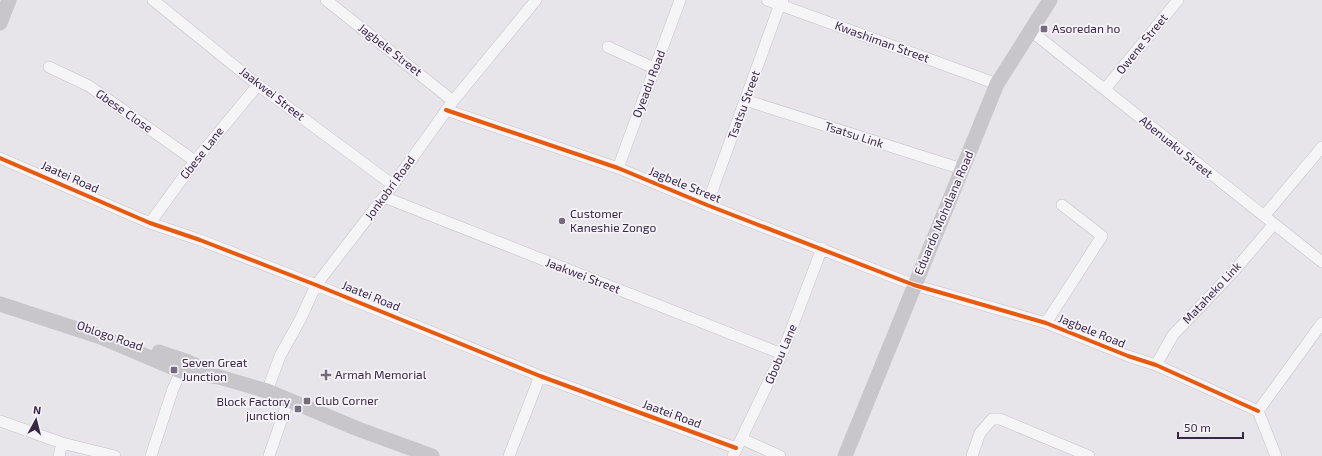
<svg xmlns="http://www.w3.org/2000/svg" width="1322" height="456" viewBox="0 0 1322 456" font-family="'Exo 2',sans-serif">
  <style>
    .lines { fill: none; stroke-linecap: round; stroke-linejoin: round }
    .street-casing { stroke: #c4c2c8; stroke-width: 12 }
    .street { stroke: #f5f4f7; stroke-width: 11 }
    .secondary { stroke: #c8c5cb; stroke-width: 15 }
    .cycleway-casing { stroke: #f6f3f9; stroke-width: 6 }
    .cycleway { stroke: #e8590c; stroke-width: 4 }
    .poi-dot { fill: #756b7f; stroke: #f6f3f9; stroke-width: 1.5 }
    .labels { text-anchor: middle; stroke-width: 3.5; stroke-linejoin: round; paint-order: stroke }
    .poi-label { font-size: 12px; fill: #372946; stroke: #f6f3f9; text-anchor: start }
    .street-label { font-size: 12px; fill: #372946; stroke: #f6f3f9 }
  </style>
  <rect width="100%" height="100%" fill="#e7e5ea"/>
  <g class="lines">
    <defs>
      <path id="street" d="M 153,0 L 258,85 L 393,185
        M 326,0 L 453,101
        M 767,0 L 997,84
        M 1031,31 L 1322,262
        M 608,47 L 656,69
        M 49,67 L 89,86 L 195,161
        M 1105,89 L 1178,0
        M 745,100 L 962,169
        M 446,110 L 618,168 L 707,205 L 914,285 L 1046,323 L 1128,356 L 1156,365 L 1258,411
        M 0,158 L 150,223 L 200,240 L 316,285 L 540,376 L 736,448
        M 618,168 L 680,0
        M 384,197 L 782,354
        M 707,205 L 780,4 L 783,0
        M 1265,215 L 1322,147
        M 150,223 L 195,161 L 258,85
        M 1046,323 L 1102,236 L 1062,205
        M 1156,365 L 1173,335 L 1234,271 L 1273,225
        M 267,391 L 280,356 L 300,320 L 316,285 L 393,185 L 453,101 L 536,0
        M 1258,411 L 1322,323
        M 1258,411 L 1276,456
        M 0,421 L 62,443 L 115,456
        M 742,439 L 780,456
        M 59,456 L 62,443
        M 151,456 L 173,389 L 184,365
        M 269,456 L 288,401
        M 509,456 L 540,376
        M 733,456 L 782,354 L 822,248
        M 972,456 L 980,433 L 992,419 L 1000,419 L 1089,456"/>
    </defs>
    <!-- street casing -->
    <use href="#street" class="street-casing"/>
    <!-- street -->
    <use href="#street" class="street"/>
    <!-- secondary -->
    <path class="secondary" d="M 0,23 L 9,0
      M 0,304 L 101,337 L 181,371 L 219,377 L 267,391 L 358,429 L 432,456
      M 159,352 L 186,361 L 204,369
      M 845,456 L 997,84 L 1050,0"/>
    <defs>
      <path id="cycleway" d="M 446,110 L 618,168 L 707,205 L 914,285 L 1046,323 L 1128,356 L 1156,365 L 1258,411
        M 0,158 L 150,223 L 200,240 L 316,285 L 540,376 L 736,448"/>
    </defs>
    <!-- cycleway casing -->
    <use href="#cycleway" class="cycleway-casing"/>
    <!-- cycleway -->
    <use href="#cycleway" class="cycleway"/>
  </g>
  <!-- markers -->
  <g class="poi-dot">
    <rect x="1040" y="25" width="8" height="8" rx="2"/>
    <circle cx="562" cy="221" r="4"/>
    <rect x="170" y="366" width="8" height="8" rx="2"/>
    <path d="M324 369h4v4h4v4h-4v4h-4v-4h-4v-4h4z"/>
    <rect x="303" y="397" width="8" height="8" rx="2"/>
    <rect x="294" y="405" width="8" height="8" rx="2"/>
  </g>
  <g class="labels">
    <!-- poi labels -->
    <g class="poi-label">
      <text x="1052" y="33">Asoredan ho</text>
      <text x="570" y="218">Customer<tspan x="570" dy="14">Kaneshie Zongo</tspan></text>
      <text x="182" y="367">Seven Great<tspan x="182" dy="14">Junction</tspan></text>
      <text x="335" y="379">Armah Memorial</text>
      <text x="315" y="405">Club Corner</text>
      <text x="290" y="406" text-anchor="end">Block Factory<tspan x="290" dy="14">junction</tspan></text>
    </g>
    <!-- street labels -->
    <g class="street-label">
      <text transform="translate(882 42) rotate(20)" y="4">Kwashiman Street</text>
      <text transform="translate(1142 44) rotate(-51)" y="4">Owene Street</text>
      <text transform="translate(390 50) rotate(38)" y="4">Jagbele Street</text>
      <text transform="translate(649 84) rotate(-69)" y="4">Oyeadu Road</text>
      <text transform="translate(272 94) rotate(38)" y="4">Jaakwei Street</text>
      <text transform="translate(744 105) rotate(-70)" y="4">Tsatsu Street</text>
      <text transform="translate(124 111) rotate(35)" y="4">Gbese Close</text>
      <text transform="translate(854 135) rotate(18)" y="4">Tsatsu Link</text>
      <text transform="translate(1176 147) rotate(39)" y="4">Abenuaku Street</text>
      <text transform="translate(202 153) rotate(-52)" y="4">Gbese Lane</text>
      <text transform="translate(70 177) rotate(24)" y="4">Jaatei Road</text>
      <text transform="translate(685 185) rotate(22)" y="4">Jagbele Street</text>
      <text transform="translate(390 188) rotate(-54)" y="4">Jonkobri Road</text>
      <text transform="translate(944 213) rotate(-67)" y="4">Eduardo Mohdlana Road</text>
      <text transform="translate(583 276) rotate(21)" y="4">Jaakwei Street</text>
      <text transform="translate(1212 293) rotate(-47)" y="4">Mataheko Link</text>
      <text transform="translate(371 296) rotate(22)" y="4">Jaatei Road</text>
      <text transform="translate(1092 331) rotate(22)" y="4">Jagbele Road</text>
      <text transform="translate(110 336) rotate(19)" y="4">Oblogo Road</text>
      <text transform="translate(781 354) rotate(-67)" y="4">Gbobu Lane</text>
      <text transform="translate(672 414) rotate(20)" y="4">Jaatei Road</text>
    </g>
  </g>
  <!-- north arrow -->
  <g transform="translate(36 420) rotate(7)" stroke="#f6f3f9" stroke-width="3" paint-order="stroke">
  <path d="M0-3L7 15L0 10L-7 15Z" fill="#372946"/>
  <text y="-6" font-size="11" font-weight="bold" text-anchor="middle" fill="#372946">N</text>
  </g>
  <!-- scale -->
  <path d="M1178 432v6h65v-6" fill="none" stroke="#372946" stroke-width="2"/>
  <text x="1184" y="432" font-size="12" fill="#372946" stroke="#f6f3f9" stroke-width="3" paint-order="stroke">50 m</text>
</svg>
